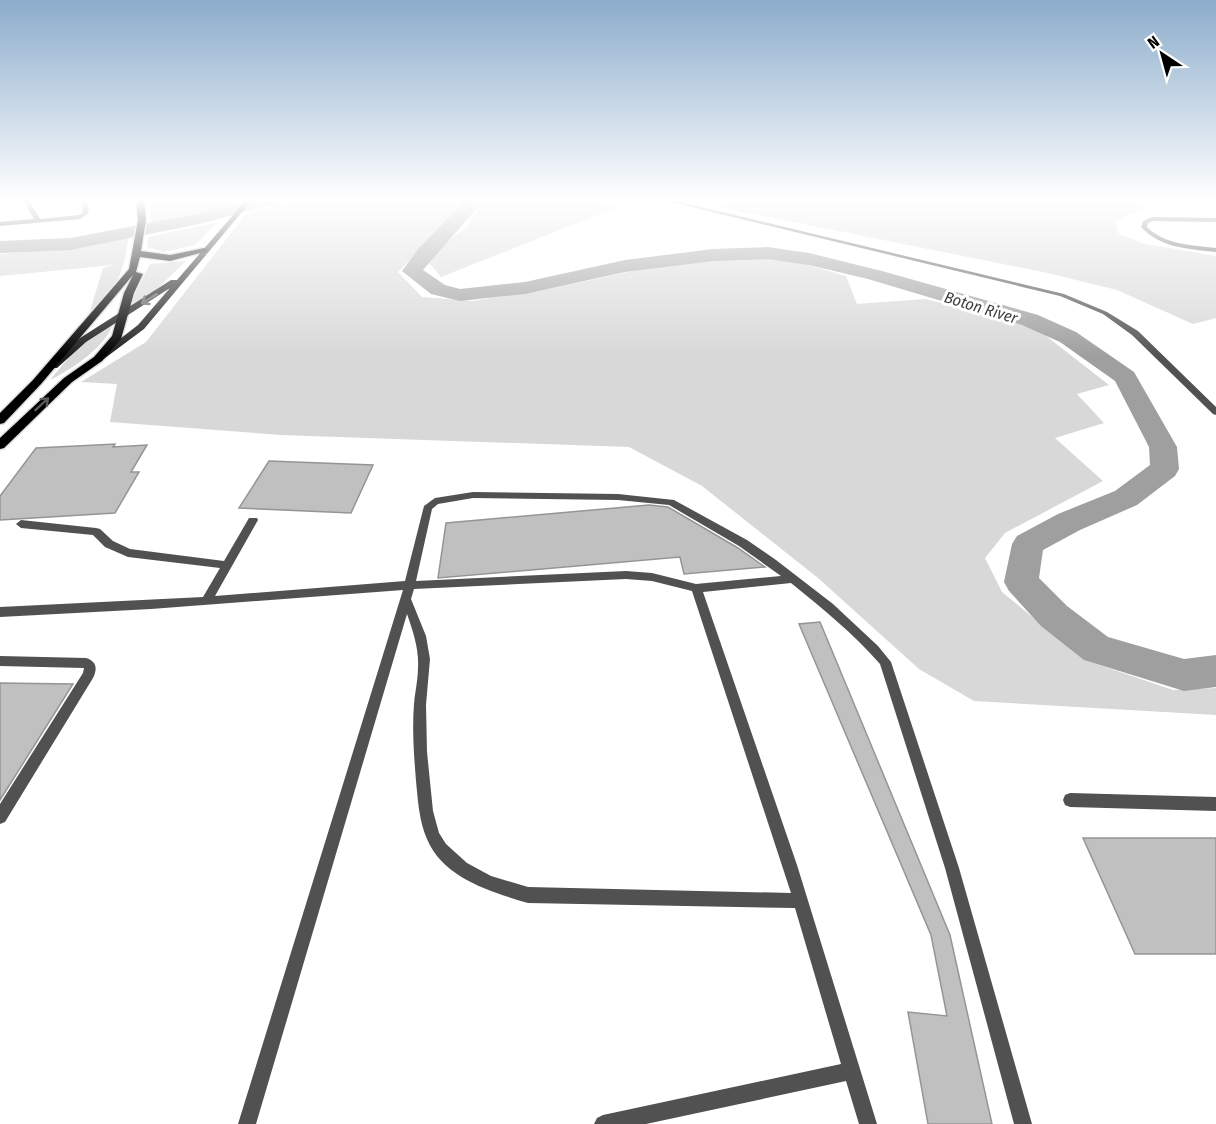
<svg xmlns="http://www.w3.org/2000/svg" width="1216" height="1124" viewBox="0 0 1216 1124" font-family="'Fira Sans Condensed',sans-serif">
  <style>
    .green { fill: #d8d8d8 }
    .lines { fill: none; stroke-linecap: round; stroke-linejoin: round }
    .river { fill: #9f9f9f; fill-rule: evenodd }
    .building { fill: #c0c0c0; stroke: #959595; stroke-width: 1.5 }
    .primary-casing { stroke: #dbdbdb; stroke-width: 3 }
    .service { fill: #515151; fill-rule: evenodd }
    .secondary { fill: #1e1e1e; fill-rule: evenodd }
    .primary { fill: #000; fill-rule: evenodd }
    .oneway { stroke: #626262 }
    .oneway2 { stroke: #595959 }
    .labels { text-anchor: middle; stroke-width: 6; stroke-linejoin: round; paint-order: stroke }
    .far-water-label { font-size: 16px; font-style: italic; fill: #404040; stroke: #fff }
  </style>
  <rect width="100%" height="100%" fill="#fff"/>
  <!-- green -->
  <path class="green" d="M 150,200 L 237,200 L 230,208 L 151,227 Z
    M 292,200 L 468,200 L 398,272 L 422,297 L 473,301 L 558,287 L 661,265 L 743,257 L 788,259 L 846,276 L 857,304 L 926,299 L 1036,328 L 1109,385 L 1077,394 L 1104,423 L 1055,438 L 1103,481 L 1005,533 L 985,558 L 1002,592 L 1085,660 L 1173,690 L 1216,688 L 1216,715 L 974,701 L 919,669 L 818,578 L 702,486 L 629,447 L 281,435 L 110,422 L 117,384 L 81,382 L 146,342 L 246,214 Z
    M 484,200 L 600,200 L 618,207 L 441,277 L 429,263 L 440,247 L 467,227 Z
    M 705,200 L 1131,200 L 1149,206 L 1115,221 L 1119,234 L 1145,244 L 1216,256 L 1216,318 L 1193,324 L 1117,290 L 1048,273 L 723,208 Z
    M 218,222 L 195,245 L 164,252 L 147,247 L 148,237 Z
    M 129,235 C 124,270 119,288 90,311 L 103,268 L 114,265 L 0,276 L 0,254 L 57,248 Z
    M 186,261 L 154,292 L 129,306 L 150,264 Z
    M 113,323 C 107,346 71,370 50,380 L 76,349 Z"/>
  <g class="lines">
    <!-- river -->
    <path class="river" d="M 249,200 L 278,200 L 275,204 L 199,224 L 70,250 L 0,253 L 0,241 L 70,238 L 197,214 Z
      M 466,200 L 484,200 L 423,270 L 445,285 L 460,289 L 525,282 L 625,260 L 713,249 L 768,247 L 809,253 L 882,271 L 1038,315 L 1076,332 L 1134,372 L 1177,447 L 1179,469 L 1175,476 L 1137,505 L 1080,530 L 1043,550 L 1039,578 L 1067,606 L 1108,637 L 1184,659 L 1216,655 L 1216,687 L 1184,691 L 1084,660 L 1041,626 L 1009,591 L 1004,582 L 1012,544 L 1017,536 L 1058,514 L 1115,491 L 1150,465 L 1149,447 L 1115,381 L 1060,342 L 1022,325 L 868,279 L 809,265 L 768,259 L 713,261 L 625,272 L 525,294 L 460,301 L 431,294 L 402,271 L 419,248 Z"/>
  </g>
  <!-- building -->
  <path class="building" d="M 115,444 L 113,447 L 147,445 L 131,472 L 139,472 L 115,513 L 0,520 L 0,496 L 36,448 Z
    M 269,461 L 373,465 L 351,513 L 239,508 Z
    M 649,505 L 668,507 L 738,548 L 765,567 L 684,574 L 680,557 L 438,578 L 446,523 Z
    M 820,622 L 950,935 L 992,1124 L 928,1124 L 908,1012 L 947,1016 L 931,935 L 799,624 Z
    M 0,683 L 73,684 L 0,800 Z
    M 1083,838 L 1216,838 L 1216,954 L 1135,954 Z"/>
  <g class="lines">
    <defs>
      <path id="primary" d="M 136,200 L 144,200 L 146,220 L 141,251 L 170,255 L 204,248 L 208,251 L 170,261 L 140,257 L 136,272 L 143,274 L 134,293 L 121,339 L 102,361 L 72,382 L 4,448 L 0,449 L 0,438 L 64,378 L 94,357 L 112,336 L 124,293 L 133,275 L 41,384 L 4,423 L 0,424 L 0,413 L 33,380 L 129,269 L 138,220 Z"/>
    </defs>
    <!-- primary casing -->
    <use href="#primary" class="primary-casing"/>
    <!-- service -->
    <path class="service" d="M 23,200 L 29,200 L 40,219 L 79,215 L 82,213 L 83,207 L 79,200 L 85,200 L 89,207 L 88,214 L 80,219 L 0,226 L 0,222 L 34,219 Z
      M 662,200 L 672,200 L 1064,294 L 1107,312 L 1138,331 L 1216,407 L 1216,415 L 1213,414 L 1132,335 L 1103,314 L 1060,296 Z
      M 1152,217 L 1216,218 L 1216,222 L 1153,221 L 1148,223 L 1147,227 C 1165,245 1192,245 1216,248 L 1216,252 C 1189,249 1160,248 1141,227 L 1143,221 Z
      M 473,492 L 618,494 L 674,500 L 747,540 L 776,560 L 833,604 L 878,646 L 891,662 L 959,868 L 1032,1124 L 1014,1124 L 945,868 L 880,664 C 854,634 822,608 791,583 L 703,592 L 797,865 L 877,1124 L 859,1124 L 846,1081 L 646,1124 L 594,1124 L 597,1118 L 603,1115 L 841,1064 L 795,908 L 528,903 C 491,892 443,878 427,839 C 419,821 418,801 416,781 C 414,756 412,729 414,704 C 415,692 418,680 418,667 C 419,649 413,631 407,614 L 256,1124 L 238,1124 L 403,590 L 151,609 L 0,617 L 0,607 L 203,597 L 220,568 L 128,557 L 105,547 L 93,535 L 21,528 L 16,524 L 21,520 L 96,528 L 100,529 L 113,541 L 130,549 L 224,561 L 249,518 L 257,518 L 258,520 L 215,596 L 405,581 L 424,506 L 435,498 ZM 473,498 L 618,500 L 669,505 L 739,546 L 781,576 L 696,584 L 652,573 L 626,571 L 416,581 L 432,509 L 438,504 ZM 626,579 L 652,581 L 692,591 L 791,893 L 528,887 L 491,876 L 467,863 L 446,844 L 439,833 L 433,811 L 427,752 L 426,705 L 430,659 L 426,636 L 411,599 L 414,589 Z
      M 0,656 L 86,658 C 96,661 98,668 93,678 L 5,822 L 0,824 L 0,804 L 83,673 L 84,668 L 0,666 Z
      M 1070,793 L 1216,797 L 1216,811 L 1070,807 L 1065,805 L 1063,800 L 1065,795 Z"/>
    <!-- secondary -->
    <path class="secondary" d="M 246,200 L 252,200 L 144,329 L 101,361 L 94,359 L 138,325 L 170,288 L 86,342 L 57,368 L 51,368 L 51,364 L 80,338 L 171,280 L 177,280 Z"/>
    <!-- primary -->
    <use href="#primary" class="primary"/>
  </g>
  <!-- one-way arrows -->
  <defs><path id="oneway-shaft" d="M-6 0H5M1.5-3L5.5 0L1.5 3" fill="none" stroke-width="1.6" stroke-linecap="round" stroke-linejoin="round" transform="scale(1.5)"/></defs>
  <use class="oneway" href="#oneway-shaft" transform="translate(149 299) rotate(148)"/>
  <use class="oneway2" href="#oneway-shaft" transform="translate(42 404) rotate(-43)"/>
  <!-- sky -->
  <linearGradient id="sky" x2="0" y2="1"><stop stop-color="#8baccb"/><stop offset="0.56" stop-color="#fff"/><stop offset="1" stop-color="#fff" stop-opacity="0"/></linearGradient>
  <rect width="1216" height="357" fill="url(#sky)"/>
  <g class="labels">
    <!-- far-water labels -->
    <g class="far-water-label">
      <text transform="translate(981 307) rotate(17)" y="6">Boton River</text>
    </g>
  </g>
  <!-- north arrow -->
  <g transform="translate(1162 54) rotate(324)" stroke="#ffffff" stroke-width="4.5" paint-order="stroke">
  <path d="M0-4.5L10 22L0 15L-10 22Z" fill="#000000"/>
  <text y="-9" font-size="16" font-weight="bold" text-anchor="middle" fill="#000000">N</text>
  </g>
</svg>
